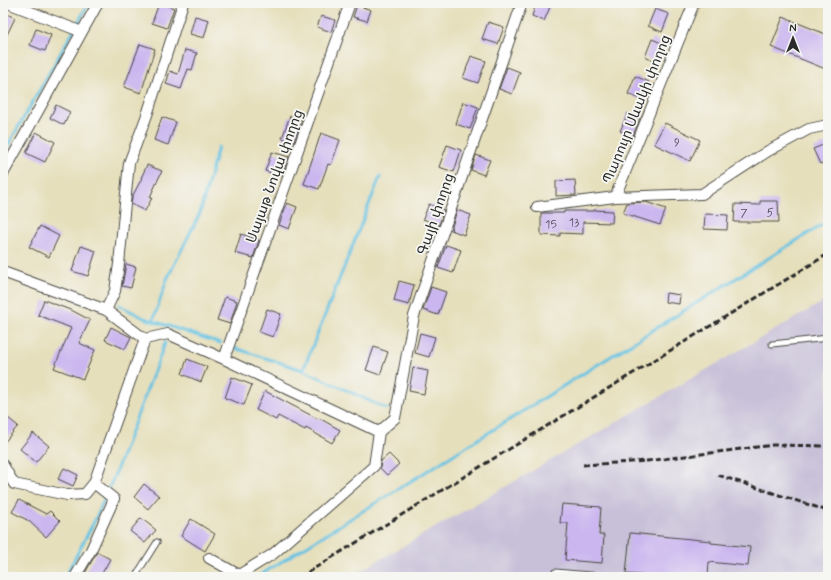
<svg xmlns="http://www.w3.org/2000/svg" width="831" height="580" viewBox="0 0 831 580" font-family="Mynerve,'Noto Sans Armenian',sans-serif">
  <style>
    .industrial { fill: #c7c0d8 }
    .lines { fill: none; stroke-linecap: round; stroke-linejoin: round }
    .stream { stroke: #65c3e3; stroke-width: 3 }
    .building { fill: #cbb6ef }
    .lane-casing { stroke: #474641; stroke-width: 7 }
    .street-casing { stroke: #474641; stroke-width: 12 }
    .lane { stroke: #fff; stroke-width: 5 }
    .street { stroke: #fff; stroke-width: 10 }
    .rail { stroke: #2b2b2b; stroke-width: 3; stroke-dasharray: 6 3; stroke-linecap: butt }
    .labels { text-anchor: middle; stroke-width: 3.5; stroke-linejoin: round; paint-order: stroke }
    .number-label { font-size: 12px; fill: #534e5c }
    .street-label { font-size: 14px; fill: #2b2b2b; stroke: #f6f6f2 }
  </style>
  <rect width="100%" height="100%" fill="#f6f6f2"/>
  <filter id="ink" filterUnits="userSpaceOnUse"><feTurbulence type="fractalNoise" baseFrequency=".025" numOctaves="2"/><feDisplacementMap in="SourceGraphic" scale="8" xChannelSelector="R" yChannelSelector="G"/><feConvolveMatrix kernelMatrix="1 2 1 2 8 2 1 2 1" color-interpolation-filters="sRGB"/></filter>
  <filter id="wash" filterUnits="userSpaceOnUse"><feTurbulence type="fractalNoise" baseFrequency=".012" numOctaves="4" result="noise"/><feDisplacementMap in="SourceGraphic" scale="16" xChannelSelector="R" yChannelSelector="G"/><feGaussianBlur stdDeviation="0.9" result="paint"/><feColorMatrix in="noise" values="0 0 0 0 0 0 0 0 0 0 0 0 0 0 0 0 0 1.4 0 .05"/><feComposite in="paint" operator="in"/></filter>
  <g filter="url(#wash)">
    <rect width="100%" height="100%" fill="#e6dfbb"/>
    <!-- industrial -->
    <path class="industrial" d="M 828,299 L 828,577 L 350,577 Z"/>
    <g class="lines">
      <!-- stream -->
      <path class="stream" d="M 3,154 L 89,3
        M 119,305 L 144,318 L 220,343
        M 153,321 L 167,279 L 200,213 L 218,147
        M 234,348 L 303,370 L 387,409
        M 303,370 L 380,177
        M 65,577 L 94,522 L 113,479 L 165,343
        M 257,577 L 828,221"/>
    </g>
    <g id="blocks">
      <!-- building -->
      <path class="building" d="M 159,3 L 174,8 L 167,28 L 152,23 Z
        M 536,3 L 550,7 L 544,21 L 532,16 Z
        M 357,5 L 371,10 L 367,21 L 353,17 Z
        M 655,9 L 669,14 L 662,32 L 648,26 Z
        M 3,12 L 15,18 L 3,43 Z
        M 195,16 L 209,20 L 204,38 L 190,34 Z
        M 321,16 L 335,20 L 331,32 L 317,27 Z
        M 783,17 L 828,35 L 828,70 L 771,47 Z
        M 488,22 L 504,27 L 498,44 L 482,39 Z
        M 36,29 L 51,35 L 45,51 L 30,45 Z
        M 652,39 L 666,45 L 658,63 L 645,57 Z
        M 140,44 L 155,49 L 141,93 L 124,87 Z
        M 185,50 L 197,53 L 192,70 L 188,69 L 181,89 L 166,84 L 170,71 L 178,74 Z
        M 471,56 L 486,61 L 478,83 L 463,78 Z
        M 507,67 L 520,72 L 512,94 L 499,89 Z
        M 635,76 L 649,82 L 642,100 L 628,94 Z
        M 463,102 L 478,107 L 470,129 L 456,124 Z
        M 56,105 L 70,112 L 64,125 L 50,118 Z
        M 628,113 L 640,118 L 633,136 L 620,131 Z
        M 290,116 L 302,120 L 294,142 L 282,138 Z
        M 162,117 L 176,122 L 168,145 L 154,140 Z
        M 665,123 L 700,140 L 690,161 L 654,144 Z
        M 36,132 L 55,142 L 45,162 L 26,153 Z
        M 321,133 L 340,140 L 331,165 L 328,164 L 319,189 L 304,184 Z
        M 828,143 L 828,161 L 820,164 L 813,149 Z
        M 447,145 L 461,150 L 454,172 L 439,167 Z
        M 272,152 L 289,157 L 282,176 L 265,171 Z
        M 476,155 L 490,160 L 484,175 L 471,170 Z
        M 147,165 L 162,171 L 150,197 L 152,198 L 145,211 L 131,204 L 132,197 L 142,178 L 141,178 Z
        M 575,180 L 576,195 L 556,196 L 556,181 Z
        M 760,201 L 778,201 L 779,222 L 734,222 L 735,204 L 760,205 Z
        M 646,202 L 666,209 L 660,225 L 623,213 L 627,203 Z
        M 287,203 L 297,207 L 289,229 L 279,225 Z
        M 429,204 L 444,210 L 439,225 L 423,219 Z
        M 457,210 L 471,215 L 464,235 L 451,230 Z
        M 594,210 L 613,211 L 612,223 L 583,222 L 583,234 L 560,233 L 560,236 L 541,235 L 541,213 L 564,213 L 564,211 L 594,211 Z
        M 705,214 L 728,215 L 727,230 L 704,229 Z
        M 40,226 L 59,236 L 49,257 L 29,247 Z
        M 241,234 L 259,240 L 253,258 L 235,253 Z
        M 446,245 L 461,250 L 453,273 L 438,268 Z
        M 81,246 L 96,251 L 88,276 L 72,271 Z
        M 126,264 L 136,267 L 131,288 L 122,286 Z
        M 399,281 L 414,285 L 409,305 L 394,301 Z
        M 431,287 L 446,292 L 438,315 L 423,310 Z
        M 666,293 L 680,295 L 679,304 L 665,302 Z
        M 225,297 L 237,301 L 230,324 L 217,320 Z
        M 44,300 L 73,311 L 90,320 L 79,343 L 95,350 L 83,379 L 54,368 L 71,328 L 38,315 Z
        M 267,309 L 281,314 L 273,337 L 259,332 Z
        M 111,327 L 131,337 L 125,349 L 105,340 Z
        M 420,333 L 435,337 L 429,357 L 415,353 Z
        M 374,347 L 388,352 L 380,375 L 366,370 Z
        M 187,359 L 207,367 L 201,382 L 182,374 Z
        M 413,368 L 428,371 L 424,394 L 409,391 Z
        M 232,377 L 252,385 L 244,405 L 225,398 Z
        M 265,391 L 318,419 L 319,418 L 340,430 L 332,443 L 306,428 L 305,430 L 278,416 L 276,420 L 256,410 Z
        M 3,414 L 18,426 L 3,444 Z
        M 33,433 L 49,446 L 36,462 L 20,449 Z
        M 389,454 L 399,464 L 387,475 L 380,468 L 381,461 Z
        M 64,468 L 78,475 L 73,486 L 58,479 Z
        M 144,484 L 159,496 L 148,509 L 134,497 Z
        M 19,500 L 46,514 L 50,511 L 60,521 L 46,537 L 29,521 L 12,512 Z
        M 562,504 L 601,507 L 599,535 L 604,535 L 602,563 L 565,560 L 568,523 L 560,523 Z
        M 141,518 L 156,530 L 145,543 L 130,531 Z
        M 191,519 L 215,534 L 205,551 L 181,536 Z
        M 630,533 L 711,541 L 711,543 L 750,547 L 748,566 L 709,562 L 708,577 L 666,577 L 626,574 Z
        M 97,552 L 110,559 L 100,577 L 92,577 L 85,573 Z"/>
    </g>
  </g>
  <g filter="url(#ink)">
    <use href="#blocks" fill-opacity="0" stroke="#474641" stroke-width="1"/>
    <g class="lines">
      <defs>
        <path id="lane" d="M 772,344 L 828,338
          M 555,572 L 613,577
          M 135,577 L 157,542"/>
        <path id="street" d="M 8,3 L 82,32
          M 3,174 L 98,3
          M 615,197 L 702,194 L 768,151 L 809,129 L 828,125
          M 537,207 L 615,197 L 694,3
          M 3,272 L 106,310
          M 145,339 L 106,310 L 115,291 L 119,264 L 129,163 L 147,115 L 183,3
          M 145,339 L 168,334 L 224,359 L 379,432
          M 224,359 L 350,3
          M 379,432 L 395,418 L 414,316 L 522,3
          M 3,465 L 14,484 L 67,495 L 85,494 L 94,483 L 145,339
          M 209,558 L 239,575 L 273,554 L 374,466 L 379,432
          M 75,577 L 91,550 L 114,499 L 94,483"/>
      </defs>
      <!-- lane casing -->
      <use href="#lane" class="lane-casing"/>
      <!-- street casing -->
      <use href="#street" class="street-casing"/>
      <!-- lane -->
      <use href="#lane" class="lane"/>
      <!-- street -->
      <use href="#street" class="street"/>
      <!-- rail -->
      <path class="rail" d="M 583,465 L 647,461 L 773,445 L 828,446
        M 718,475 L 828,511
        M 300,577 L 828,254"/>
    </g>
  </g>
  <g class="labels">
    <!-- number labels -->
    <g class="number-label">
      <text x="677" y="146">9</text>
      <text x="770" y="216">5</text>
      <text x="744" y="217">7</text>
      <text x="574" y="226">13</text>
      <text x="551" y="228">15</text>
    </g>
    <!-- street labels -->
    <g class="street-label">
      <text transform="translate(636 109) rotate(-68)" y="5">Պարույր Սևակի փողոց</text>
      <text transform="translate(274 176) rotate(-70)" y="5">Սայաթ Նովա փողոց</text>
      <text transform="translate(435 214) rotate(-71)" y="5">Գայի փողոց</text>
    </g>
  </g>
  <!-- margin -->
  <rect width="831" height="580" fill="none" stroke="#f6f6f2" stroke-width="16"/>
  <!-- north arrow -->
  <g transform="translate(793 38)" stroke="#f6f6f2" stroke-width="3" paint-order="stroke">
  <path d="M0-3L7 15L0 10L-7 15Z" fill="#2b2b2b"/>
  <text y="-6" font-size="11" font-weight="bold" text-anchor="middle" fill="#2b2b2b">N</text>
  </g>
</svg>
